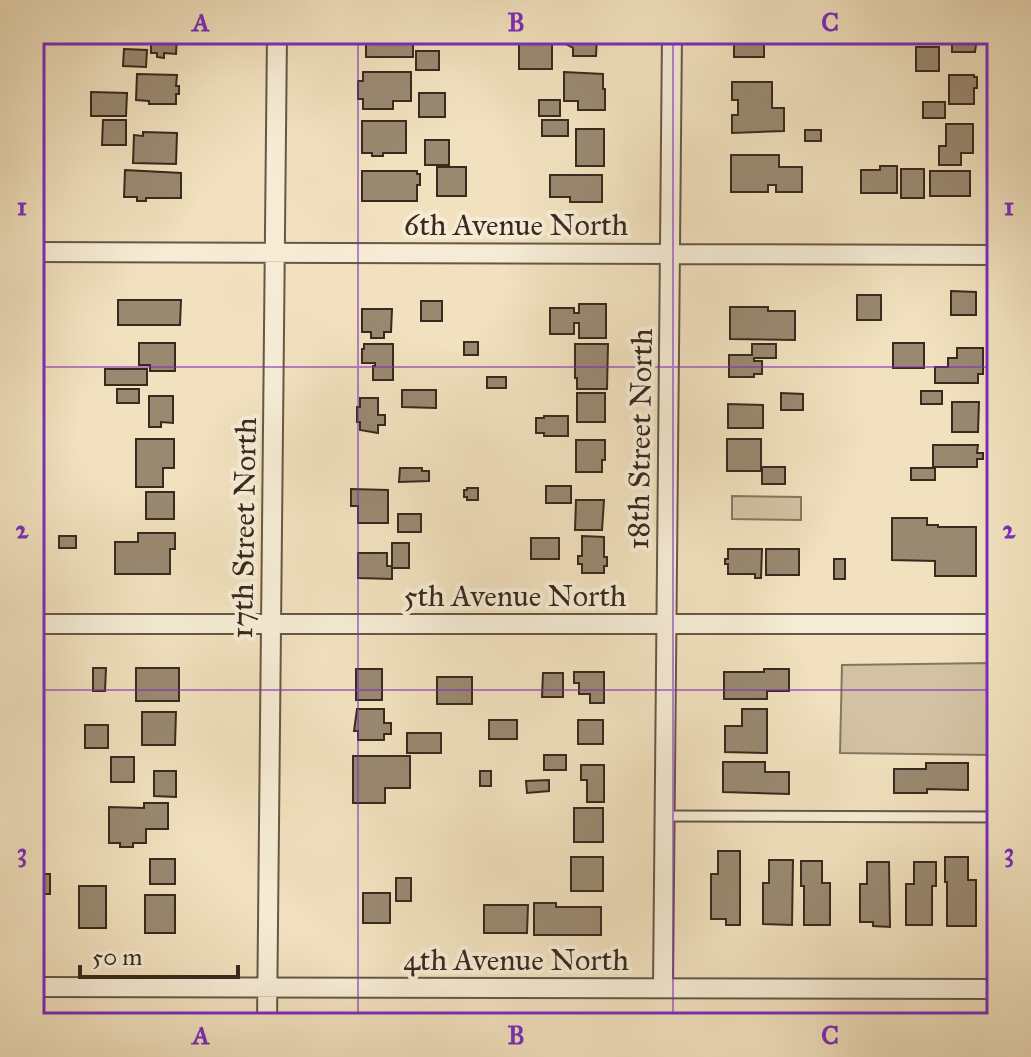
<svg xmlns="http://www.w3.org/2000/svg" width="1031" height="1057" viewBox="0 0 1031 1057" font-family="'IM FELL Great Primer',serif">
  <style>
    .green { fill: #d2c2a3; stroke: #867660; stroke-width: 2 }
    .building { fill: #998971; stroke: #39291e; stroke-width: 2 }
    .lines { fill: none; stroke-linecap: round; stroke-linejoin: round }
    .lane-casing { stroke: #675746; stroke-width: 13 }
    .street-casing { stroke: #675746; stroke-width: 22 }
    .lane { stroke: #f6ecd5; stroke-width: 9 }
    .street { stroke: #f6ecd5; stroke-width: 18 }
    .grid { fill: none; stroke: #7b2cbf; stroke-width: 2; stroke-opacity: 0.55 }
    .labels { text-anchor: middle; stroke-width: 8; stroke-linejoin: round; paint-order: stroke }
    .street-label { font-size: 30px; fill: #39291e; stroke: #f6ecd5 }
    .neatline { fill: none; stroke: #7b2cbf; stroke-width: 3 }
    .grid-label { font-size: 26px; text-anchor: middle; font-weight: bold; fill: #7b2cbf }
  </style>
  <rect width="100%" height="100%" fill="#f1e1be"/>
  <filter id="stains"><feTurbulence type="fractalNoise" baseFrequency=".0025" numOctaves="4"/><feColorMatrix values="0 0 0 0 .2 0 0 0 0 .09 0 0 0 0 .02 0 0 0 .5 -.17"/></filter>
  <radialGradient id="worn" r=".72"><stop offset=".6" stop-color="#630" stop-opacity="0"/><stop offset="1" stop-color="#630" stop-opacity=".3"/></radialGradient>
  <!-- green -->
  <path class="green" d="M 732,496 L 801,497 L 801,520 L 732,519 Z
    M 992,663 L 992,755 L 840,753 L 842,665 Z"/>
  <!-- building -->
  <path class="building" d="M 151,34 L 177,34 L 176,54 L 164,53 L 164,58 L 157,57 L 157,53 L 151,53 Z
    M 366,34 L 393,34 L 393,40 L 413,40 L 413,57 L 366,57 Z
    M 564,34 L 603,34 L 603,37 L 597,37 L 596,56 L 573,56 L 573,48 L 564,43 Z
    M 734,34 L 764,34 L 764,57 L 734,57 Z
    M 952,34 L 975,34 L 975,38 L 977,38 L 975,52 L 952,52 Z
    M 519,41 L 552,41 L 552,69 L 519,69 Z
    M 916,47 L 939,47 L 939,71 L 916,71 Z
    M 124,49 L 147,50 L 146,67 L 123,66 Z
    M 416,51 L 439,51 L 439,70 L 416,70 Z
    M 363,72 L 411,72 L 411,101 L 393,101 L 393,109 L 363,109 L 363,99 L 358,99 L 358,81 L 363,81 Z
    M 564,72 L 603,74 L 603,89 L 605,89 L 605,110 L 578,110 L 578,101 L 564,101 Z
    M 137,74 L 177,75 L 176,86 L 179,86 L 179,94 L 176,94 L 176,104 L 149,104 L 149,101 L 136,100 Z
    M 949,75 L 974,75 L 974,77 L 977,77 L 977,88 L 974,88 L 974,104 L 949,104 Z
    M 732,82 L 772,82 L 772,108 L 784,108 L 784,131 L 732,133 L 732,115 L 738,115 L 738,100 L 732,100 Z
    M 91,92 L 127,93 L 126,116 L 91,116 Z
    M 419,93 L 445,93 L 445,117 L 419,117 Z
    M 539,100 L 560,100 L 560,116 L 539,116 Z
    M 923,102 L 945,102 L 945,118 L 923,118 Z
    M 103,120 L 126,120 L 126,145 L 102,145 Z
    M 542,120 L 568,120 L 568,136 L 542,136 Z
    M 362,121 L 406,121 L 406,153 L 383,153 L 383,156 L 372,156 L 372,153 L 362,153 Z
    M 946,124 L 973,124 L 973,153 L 961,153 L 961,165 L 939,165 L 939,146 L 946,146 Z
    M 576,129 L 604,129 L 604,166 L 576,166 Z
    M 805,130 L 821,130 L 821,141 L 805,141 Z
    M 143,132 L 177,133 L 176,164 L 133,163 L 134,135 L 143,136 Z
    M 425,140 L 449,140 L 449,165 L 425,165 Z
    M 731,155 L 779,155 L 779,167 L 802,167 L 802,192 L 776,192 L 776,185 L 768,185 L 768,192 L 731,192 Z
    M 880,166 L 897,166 L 897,193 L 861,193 L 861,170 L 880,170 Z
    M 437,167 L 466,167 L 466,196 L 437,196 Z
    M 901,169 L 924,169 L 924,198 L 901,198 Z
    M 125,170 L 181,173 L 181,198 L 146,198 L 146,201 L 137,201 L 137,197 L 124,197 Z
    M 362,171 L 417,171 L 417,174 L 420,174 L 420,185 L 417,185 L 417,201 L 362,201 Z
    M 930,171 L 970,171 L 970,196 L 930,196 Z
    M 550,175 L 602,175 L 602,202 L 570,202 L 570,197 L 550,197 Z
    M 951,291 L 976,292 L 976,315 L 951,315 Z
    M 857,295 L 881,295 L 881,320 L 857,320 Z
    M 118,300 L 181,300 L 180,325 L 118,325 Z
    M 421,301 L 442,301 L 442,321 L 421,321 Z
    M 579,304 L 606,304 L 606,338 L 579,338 L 579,323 L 574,323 L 574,334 L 550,334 L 550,308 L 574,308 L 574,313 L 579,313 Z
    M 730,307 L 768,307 L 768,311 L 795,311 L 795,340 L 730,339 Z
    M 362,309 L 392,309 L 391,332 L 384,332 L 384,338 L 371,338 L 371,332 L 362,332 Z
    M 464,342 L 478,342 L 478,355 L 464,355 Z
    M 139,343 L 175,343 L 175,371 L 150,371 L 150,365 L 139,365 Z
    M 893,343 L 924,343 L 924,368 L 893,368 Z
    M 364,344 L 393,344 L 393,380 L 373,380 L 373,366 L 375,366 L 375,363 L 362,363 L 362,349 L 364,349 Z
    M 575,344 L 608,344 L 607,389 L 577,389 L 577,378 L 575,378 Z
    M 752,344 L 776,344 L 776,358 L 754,358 L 754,361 L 762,361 L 762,374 L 754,374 L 754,377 L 729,377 L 729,355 L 752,355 Z
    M 957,348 L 983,348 L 983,374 L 978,374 L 978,383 L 935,383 L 935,367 L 948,367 L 948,358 L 957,358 Z
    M 105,369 L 147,369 L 147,385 L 105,385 Z
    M 487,377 L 506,377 L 506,388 L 487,388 Z
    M 117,389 L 139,389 L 139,403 L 117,403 Z
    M 402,390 L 436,390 L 436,408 L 402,407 Z
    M 921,391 L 942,391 L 942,404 L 921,404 Z
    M 577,393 L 605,393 L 605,422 L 577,422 Z
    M 781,393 L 803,394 L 803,410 L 781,410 Z
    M 149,396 L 173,396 L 173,423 L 161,422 L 161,427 L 149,427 Z
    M 360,398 L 378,398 L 378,415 L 385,415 L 385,425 L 378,425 L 378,433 L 360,430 L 360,422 L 357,422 L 357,407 L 360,407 Z
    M 952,402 L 979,402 L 978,432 L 952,432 Z
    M 728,404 L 763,405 L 763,428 L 728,428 Z
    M 544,416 L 568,416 L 568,436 L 544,436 L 544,433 L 536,433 L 536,418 L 544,418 Z
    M 136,439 L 174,439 L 174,468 L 163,468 L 163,487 L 136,487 Z
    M 727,439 L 761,439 L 761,471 L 727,471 Z
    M 576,440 L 605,440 L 605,460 L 602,460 L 602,472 L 576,472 Z
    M 933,445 L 978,445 L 977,453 L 983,453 L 983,459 L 977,459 L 977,467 L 933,467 Z
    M 762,467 L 785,467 L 785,484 L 762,484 Z
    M 400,468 L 422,468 L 422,471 L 429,471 L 429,481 L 399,482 Z
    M 911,468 L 935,468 L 935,480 L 911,480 Z
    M 546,486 L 571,486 L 571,503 L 546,503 Z
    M 467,488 L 478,488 L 478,500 L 467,500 L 467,497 L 464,497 L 464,490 L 467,490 Z
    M 351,489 L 388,490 L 388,523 L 358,523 L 358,506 L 351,506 Z
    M 146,492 L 174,492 L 174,519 L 146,519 Z
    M 576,500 L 604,500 L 602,530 L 575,530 Z
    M 398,514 L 421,514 L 421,532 L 398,532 Z
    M 892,518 L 927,518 L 927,525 L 938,525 L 938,527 L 976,527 L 976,576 L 935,576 L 935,561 L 892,560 Z
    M 138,533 L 175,533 L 175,549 L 170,549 L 170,574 L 115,574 L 115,542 L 138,542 Z
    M 59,536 L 76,536 L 76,548 L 59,548 Z
    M 582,536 L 604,537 L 604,557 L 607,557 L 607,566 L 604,566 L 604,573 L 582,573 L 582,564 L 578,564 L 578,556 L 582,556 Z
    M 531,538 L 559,538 L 559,559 L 531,559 Z
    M 392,543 L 409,543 L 409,568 L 392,568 Z
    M 728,549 L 762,549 L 761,578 L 755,578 L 755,574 L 728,574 L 728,564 L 725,564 L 725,559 L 728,559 Z
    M 766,549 L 799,549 L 799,575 L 766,575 Z
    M 358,553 L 387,553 L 387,566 L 392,566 L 392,579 L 358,578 Z
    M 834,559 L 845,559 L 845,579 L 834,579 Z
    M 93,668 L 106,668 L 105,691 L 93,691 Z
    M 136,668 L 179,668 L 179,701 L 136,701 Z
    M 356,669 L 382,669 L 382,700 L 356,700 Z
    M 764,669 L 789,669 L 789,691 L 767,691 L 767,699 L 724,699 L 724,672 L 764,672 Z
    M 574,672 L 604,672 L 604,703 L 590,703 L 590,694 L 579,694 L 579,683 L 574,683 Z
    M 543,673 L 563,673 L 563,697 L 542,697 Z
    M 437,677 L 472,677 L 472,704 L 437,704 Z
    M 357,709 L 384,709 L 384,723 L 391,723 L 391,734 L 384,734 L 384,740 L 358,740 L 358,731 L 354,731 Z
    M 742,709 L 767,709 L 767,753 L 725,752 L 725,726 L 742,726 Z
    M 142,712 L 176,712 L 175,745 L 142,745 Z
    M 489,720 L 517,720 L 517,739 L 489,739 Z
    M 578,720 L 603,720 L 603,744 L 578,744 Z
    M 85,725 L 108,725 L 108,748 L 85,748 Z
    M 407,733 L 441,733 L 441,753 L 407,753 Z
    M 544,755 L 566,755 L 566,770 L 544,770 Z
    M 353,756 L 410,756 L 410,788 L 385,788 L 385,803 L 353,803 Z
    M 111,757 L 134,757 L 134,782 L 111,782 Z
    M 723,762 L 765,762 L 765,772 L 789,772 L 789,794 L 723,792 Z
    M 926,763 L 968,763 L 968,790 L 927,789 L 927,793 L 894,793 L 894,769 L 926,769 Z
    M 581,765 L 604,765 L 604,802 L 587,802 L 587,780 L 581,780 Z
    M 154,771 L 176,771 L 176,797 L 154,796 Z
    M 480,771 L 491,771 L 491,786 L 480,786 Z
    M 549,780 L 549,791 L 527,793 L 526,781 Z
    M 144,803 L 168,803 L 168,829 L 146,829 L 146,843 L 133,843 L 133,847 L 120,847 L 120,843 L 109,843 L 109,807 L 144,808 Z
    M 574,808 L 603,808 L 603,842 L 574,842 Z
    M 718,851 L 740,851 L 740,925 L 726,925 L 726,919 L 711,919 L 711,874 L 718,874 Z
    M 571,857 L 603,857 L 603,891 L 571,891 Z
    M 945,857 L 968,857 L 968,880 L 976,880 L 976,926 L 947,926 L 947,882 L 945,882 Z
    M 150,859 L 175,859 L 175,884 L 150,884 Z
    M 769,860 L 793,860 L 792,925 L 763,924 L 763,883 L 769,883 Z
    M 801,861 L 822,861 L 822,883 L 830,883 L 830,925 L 804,925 L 804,886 L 801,886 Z
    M 867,862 L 889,862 L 890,927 L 873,926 L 873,922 L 860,922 L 860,884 L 867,884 Z
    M 914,862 L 936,862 L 936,886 L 932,886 L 932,925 L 906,925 L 906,884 L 914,884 Z
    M 34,874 L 50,874 L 50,894 L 34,894 L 34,908 Z
    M 396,878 L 411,878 L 411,901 L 396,901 Z
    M 79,886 L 106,886 L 106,928 L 79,928 Z
    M 363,893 L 390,893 L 390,923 L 363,923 Z
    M 145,895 L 175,895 L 175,933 L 145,933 Z
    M 534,903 L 556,903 L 556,907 L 601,907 L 601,935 L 534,935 Z
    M 484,905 L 528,905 L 527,933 L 484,933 Z"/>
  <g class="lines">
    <defs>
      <path id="lane" d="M 665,816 L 997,817"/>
      <path id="street" d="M 34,252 L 997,255
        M 34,624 L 997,624
        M 34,987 L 997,989
        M 663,988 L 672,34
        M 267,1023 L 277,34"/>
    </defs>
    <!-- lane casing -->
    <use href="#lane" class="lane-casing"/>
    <!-- street casing -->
    <use href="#street" class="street-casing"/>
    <!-- lane -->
    <use href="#lane" class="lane"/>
    <!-- street -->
    <use href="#street" class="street"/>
  </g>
  <!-- grid -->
  <path class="grid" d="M 358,34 L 358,1023M 673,34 L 673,1023M 34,367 L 997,367M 34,690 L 997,690"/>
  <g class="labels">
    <!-- street labels -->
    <g class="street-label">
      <text x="516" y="235">6th Avenue North</text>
      <text transform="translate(640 439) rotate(-89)" y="10">18th Street North</text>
      <text transform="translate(244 528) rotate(-89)" y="10">17th Street North</text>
      <text x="515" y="606">5th Avenue North</text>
      <text x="516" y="970">4th Avenue North</text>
    </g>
  </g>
  <!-- margin -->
  <rect width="1031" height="1057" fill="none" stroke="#f1e1be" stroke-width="88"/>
  <!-- scale -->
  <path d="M80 965v12h158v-12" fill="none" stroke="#39291e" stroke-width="4"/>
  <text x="92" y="965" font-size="24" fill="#39291e" stroke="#f6ecd5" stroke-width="6" paint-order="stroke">50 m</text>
  <rect x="44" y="44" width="943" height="969" class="neatline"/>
  <g class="grid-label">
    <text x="201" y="31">A</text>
    <text x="516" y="31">B</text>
    <text x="830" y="31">C</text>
    <text x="22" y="215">1</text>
    <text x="1009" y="215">1</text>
    <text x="22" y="538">2</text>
    <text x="1009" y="538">2</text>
    <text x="22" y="861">3</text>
    <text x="1009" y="861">3</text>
    <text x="201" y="1044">A</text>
    <text x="516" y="1044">B</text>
    <text x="830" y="1044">C</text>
  </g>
  <rect width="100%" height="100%" filter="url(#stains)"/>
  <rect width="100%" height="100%" fill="url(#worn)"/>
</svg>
